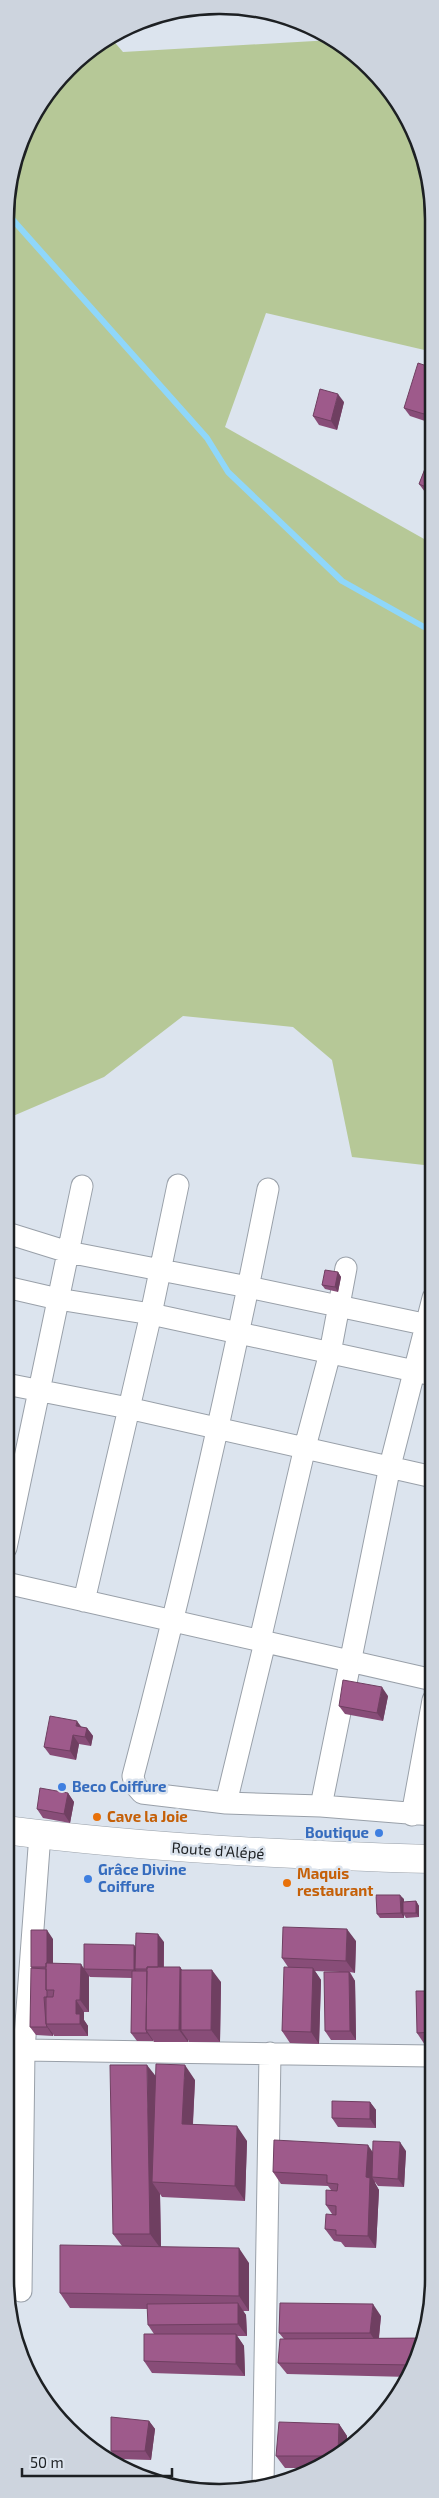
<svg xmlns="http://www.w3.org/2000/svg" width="439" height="2498" viewBox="0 0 439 2498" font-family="'Exo 2',sans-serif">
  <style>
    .green { fill: #b6c897 }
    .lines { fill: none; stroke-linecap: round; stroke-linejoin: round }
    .stream { stroke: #8fd7fa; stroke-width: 6 }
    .street-casing { stroke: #99a0a9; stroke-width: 23 }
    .secondary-casing { stroke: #99a0a9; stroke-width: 29 }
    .street { stroke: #fff; stroke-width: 21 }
    .secondary { stroke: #fff; stroke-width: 28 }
    .wall { fill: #884d78 }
    .shaded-wall { fill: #6f3f61 }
    .building { fill: #9e5a8b; stroke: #6f3f61 }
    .shop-dot { fill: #3f7fe0; stroke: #dce4ee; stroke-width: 2 }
    .food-dot { fill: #e8710a; stroke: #dce4ee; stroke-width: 2 }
    .labels { text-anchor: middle; stroke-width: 5; stroke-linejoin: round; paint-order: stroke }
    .shop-label { font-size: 15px; font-weight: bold; fill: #366cbe; stroke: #dce4ee; text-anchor: start }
    .food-label { font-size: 15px; font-weight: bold; fill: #c56008; stroke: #dce4ee; text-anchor: start }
    .street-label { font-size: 15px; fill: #1d2023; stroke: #dce4ee }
    .rim { fill: none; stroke: #1d2023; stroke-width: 2.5 }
  </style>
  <rect width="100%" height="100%" fill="#dce4ee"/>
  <!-- green -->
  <path class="green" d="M 111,38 L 123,52 L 332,40 L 371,68 L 412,125 L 434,205 L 433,352 L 266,313 L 225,427 L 433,544 L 433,1166 L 352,1157 L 332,1060 L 293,1027 L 183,1016 L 104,1077 L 6,1119 L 7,192 L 34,113 L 89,50 Z"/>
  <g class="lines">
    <!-- stream -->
    <path class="stream" d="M 7,209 L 13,220 L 207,438 L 228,472 L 342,581 L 433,632"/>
    <defs>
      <path id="street" d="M 268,1189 C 229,1386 184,1582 133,1776 L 135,1785 L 142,1793 L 226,1803 L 321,1806 L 433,1815
        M 7,1233 L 68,1252 L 248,1287 L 433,1326
        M 6,1287 L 58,1299 L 151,1314 L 433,1375
        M 6,1384 L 128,1408 L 433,1477
        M 6,1548 L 82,1186
        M 6,1583 L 433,1680
        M 84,1601 L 151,1314 L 178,1185
        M 260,1640 L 305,1447 L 330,1353 L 346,1268
        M 226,1803 L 265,1642
        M 321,1806 L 390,1466 L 433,1298
        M 412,1815 L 433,1700
        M 24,2050 L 432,2056
        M 21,2291 L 24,2050 L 40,1834
        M 263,2485 L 270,2053"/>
      <path id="secondary" d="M 5,1830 C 147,1848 289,1855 432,1859"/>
    </defs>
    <!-- street casing -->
    <use href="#street" class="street-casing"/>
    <!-- secondary casing -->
    <use href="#secondary" class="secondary-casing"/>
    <!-- street -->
    <use href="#street" class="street"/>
    <!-- secondary -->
    <use href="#secondary" class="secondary"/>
  </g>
  <!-- wall -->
  <path class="wall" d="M 433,368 L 433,432 L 427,423 L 428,422 L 410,416 L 404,408 Z
    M 344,402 L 337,430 L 319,425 L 313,416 Z
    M 433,448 L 433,498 L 428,496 L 419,484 Z
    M 338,1272 L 341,1277 L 338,1292 L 325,1289 L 322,1285 Z
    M 388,1696 L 383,1721 L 345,1714 L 339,1706 Z
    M 81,1727 L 87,1728 L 93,1736 L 91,1746 L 79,1744 L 76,1760 L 50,1755 L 44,1747 Z
    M 68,1793 L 74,1802 L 70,1823 L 43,1818 L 37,1809 Z
    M 404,1899 L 404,1902 L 416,1901 L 419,1906 L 419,1917 L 406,1918 L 404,1915 L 404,1918 L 380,1918 L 377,1914 Z
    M 53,1939 L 53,1963 L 84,1968 L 136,1947 L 164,1942 L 164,1967 L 180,1967 L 182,1970 L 221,1982 L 220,2042 L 189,2042 L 188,2040 L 188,2042 L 154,2042 L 153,2040 L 153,2041 L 137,2041 L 131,2033 L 132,1978 L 90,1977 L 89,1976 L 89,2012 L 84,2012 L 84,2020 L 88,2026 L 88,2036 L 54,2036 L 53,2034 L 53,2036 L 36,2035 L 30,2027 L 32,1968 L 31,1967 Z
    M 356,1941 L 355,1973 L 350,1972 L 355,1981 L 356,2040 L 331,2040 L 325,2031 L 340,1972 L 315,1971 L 321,1980 L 319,2044 L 290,2043 L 282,2031 L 288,1967 L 282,1958 Z
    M 432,1991 L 432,2044 L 425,2045 L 417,2033 Z
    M 432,2056 L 432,2105 L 431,2105 L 425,2096 Z
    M 156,2077 L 195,2080 L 193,2124 L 247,2141 L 245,2201 L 162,2197 L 160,2194 L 161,2247 L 249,2263 L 249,2311 L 243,2311 L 246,2315 L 247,2336 L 237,2336 L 244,2346 L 245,2376 L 152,2373 L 144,2361 L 154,2334 L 148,2325 L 148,2309 L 70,2308 L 60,2293 L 122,2246 L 113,2234 Z
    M 370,2102 L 376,2110 L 376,2128 L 338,2127 L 332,2118 Z
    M 406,2151 L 404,2187 L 378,2186 L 375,2182 L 375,2184 L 379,2190 L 376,2248 L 345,2247 L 341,2242 L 334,2241 L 325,2229 L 332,2214 L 326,2205 L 331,2190 L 328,2186 L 281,2184 L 273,2172 L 373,2152 Z
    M 5,2214 L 12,2224 L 14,2287 L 7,2287 L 5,2278 Z
    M 381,2316 L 379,2338 L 423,2338 L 412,2374 L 409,2377 L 287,2374 L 278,2363 L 284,2339 L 279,2333 Z
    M 149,2421 L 155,2429 L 151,2460 L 117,2459 L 111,2451 Z
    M 339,2424 L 347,2436 L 347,2448 L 312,2468 L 285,2468 L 276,2456 Z"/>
  <!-- shaded-wall -->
  <path class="shaded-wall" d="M 433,385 L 433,412 L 430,423 L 424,414 Z
    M 338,394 L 344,402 L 337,430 L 331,421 Z
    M 338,1272 L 341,1277 L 338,1292 L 335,1287 Z
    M 382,1687 L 388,1696 L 383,1721 L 377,1713 Z
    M 77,1721 L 83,1729 L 76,1726 Z
    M 87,1728 L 93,1736 L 91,1746 L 85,1737 Z
    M 73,1735 L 79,1744 L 76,1760 L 70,1751 Z
    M 5,1783 L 9,1787 L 5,1806 Z
    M 68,1793 L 74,1802 L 70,1823 L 64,1814 Z
    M 400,1895 L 404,1899 L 404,1913 L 403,1913 L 404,1915 L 404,1918 L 401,1913 Z
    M 416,1901 L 419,1906 L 419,1917 L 416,1913 Z
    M 347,1929 L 356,1941 L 355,1973 L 346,1961 Z
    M 47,1930 L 53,1939 L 53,1975 L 47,1967 Z
    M 158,1934 L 164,1942 L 163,1978 L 157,1970 Z
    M 134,1945 L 140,1953 L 135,1969 L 140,1976 L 140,1978 L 134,1970 Z
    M 5,1958 L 6,1959 L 7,1980 L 5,1977 Z
    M 81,1964 L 89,1976 L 89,2012 L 80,2000 Z
    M 180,1967 L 188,1979 L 181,2030 L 188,2040 L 188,2042 L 179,2030 Z
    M 313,1968 L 321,1980 L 319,2044 L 311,2032 Z
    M 212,1970 L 221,1982 L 220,2042 L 211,2030 Z
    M 349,1972 L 355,1981 L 356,2040 L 350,2031 Z
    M 76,2000 L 84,2012 L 84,2020 L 88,2026 L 88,2036 L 80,2024 L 76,2014 Z
    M 47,2026 L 53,2034 L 53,2036 L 47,2027 Z
    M 147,2031 L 153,2040 L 153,2041 L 147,2033 Z
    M 147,2065 L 158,2079 L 152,2182 L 160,2194 L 161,2249 L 150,2234 Z
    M 185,2065 L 195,2080 L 192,2138 L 182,2124 Z
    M 370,2102 L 376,2110 L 376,2128 L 370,2119 Z
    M 237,2126 L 247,2141 L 245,2201 L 235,2186 Z
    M 400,2142 L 406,2151 L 404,2187 L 398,2179 Z
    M 368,2145 L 376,2157 L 372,2177 L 379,2190 L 376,2248 L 368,2236 L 366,2177 Z
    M 5,2214 L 12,2224 L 14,2287 L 5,2274 Z
    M 239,2248 L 249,2263 L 249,2311 L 239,2296 Z
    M 238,2303 L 246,2315 L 247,2336 L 238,2324 Z
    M 373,2304 L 381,2316 L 378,2345 L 370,2333 Z
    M 236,2334 L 244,2346 L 245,2376 L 236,2364 Z
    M 149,2421 L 155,2429 L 151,2460 L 145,2451 Z
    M 339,2424 L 347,2436 L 347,2448 L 338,2453 Z"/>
  <!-- building -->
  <path class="building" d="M 418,363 L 433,368 L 433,385 L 424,414 L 404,408 Z
    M 320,389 L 338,394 L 331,421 L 313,416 Z
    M 433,406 L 433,425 L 427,423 Z
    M 433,448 L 433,490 L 419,484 Z
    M 325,1270 L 338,1272 L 335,1287 L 322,1285 Z
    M 343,1680 L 382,1687 L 377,1713 L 339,1706 Z
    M 50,1716 L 77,1721 L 76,1726 L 87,1728 L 85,1737 L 73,1735 L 70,1751 L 44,1747 Z
    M 40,1788 L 68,1793 L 64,1814 L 37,1809 Z
    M 376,1895 L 400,1895 L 401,1913 L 377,1914 Z
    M 416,1901 L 416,1913 L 403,1913 L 403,1902 Z
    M 283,1927 L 347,1929 L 346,1961 L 282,1958 Z
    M 31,1930 L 47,1930 L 47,1963 L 46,1963 L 46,1967 L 31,1967 Z
    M 136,1933 L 158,1934 L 158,1967 L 147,1967 L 147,1969 L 135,1969 Z
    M 84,1944 L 134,1945 L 134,1970 L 84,1969 Z
    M 46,1963 L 81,1964 L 80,2000 L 76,2000 L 76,2014 L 80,2014 L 80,2024 L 46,2024 L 46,1997 L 53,1997 L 54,1990 L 46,1990 Z
    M 147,1967 L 180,1967 L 179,2030 L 146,2030 Z
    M 284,1967 L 313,1968 L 311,2032 L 282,2031 Z
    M 31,1968 L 46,1969 L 46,1990 L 47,1991 L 47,1997 L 44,1997 L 46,2024 L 47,2027 L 30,2027 Z
    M 181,1970 L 212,1970 L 211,2030 L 181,2030 Z
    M 132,1971 L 147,1971 L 146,2030 L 147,2033 L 131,2033 Z
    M 324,1972 L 349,1972 L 350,2031 L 325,2031 Z
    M 416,1991 L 432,1991 L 432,2032 L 417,2033 Z
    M 427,2056 L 432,2056 L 432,2097 L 425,2096 Z
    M 156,2064 L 185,2065 L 182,2124 L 237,2126 L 235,2186 L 152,2182 Z
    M 110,2065 L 147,2065 L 150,2234 L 113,2234 Z
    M 332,2101 L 370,2102 L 370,2119 L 332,2118 Z
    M 274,2140 L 368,2145 L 366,2177 L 370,2178 L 368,2236 L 336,2235 L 336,2230 L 325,2229 L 326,2214 L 336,2215 L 336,2206 L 326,2205 L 326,2190 L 337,2191 L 338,2184 L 327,2183 L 327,2175 L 273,2172 Z
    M 373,2141 L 400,2142 L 398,2179 L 372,2177 Z
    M 60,2245 L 239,2248 L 239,2296 L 60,2293 Z
    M 238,2303 L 238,2324 L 148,2325 L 147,2304 Z
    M 280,2303 L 373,2304 L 370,2333 L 279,2333 Z
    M 144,2334 L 236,2334 L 236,2364 L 144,2361 Z
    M 423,2338 L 414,2365 L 278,2363 L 280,2339 Z
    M 111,2417 L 149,2421 L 145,2451 L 111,2451 Z
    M 279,2422 L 339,2424 L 338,2453 L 332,2456 L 276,2456 Z"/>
  <!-- markers -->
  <g class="shop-dot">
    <circle cx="62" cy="1787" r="5"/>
    <circle cx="379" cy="1833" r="5"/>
    <circle cx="88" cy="1879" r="5"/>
  </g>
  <g class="food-dot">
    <circle cx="97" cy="1817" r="5"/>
    <circle cx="287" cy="1883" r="5"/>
  </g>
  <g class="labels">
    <!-- shop labels -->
    <g class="shop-label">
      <text x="72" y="1792">Beco Coiffure</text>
      <text x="369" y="1838" text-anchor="end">Boutique</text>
      <text x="98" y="1875">Grâce Divine<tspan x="98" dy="17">Coiffure</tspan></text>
    </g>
    <!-- food labels -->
    <g class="food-label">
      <text x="107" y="1822">Cave la Joie</text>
      <text x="297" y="1879">Maquis<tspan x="297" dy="17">restaurant</tspan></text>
    </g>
    <!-- street labels -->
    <g class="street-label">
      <text transform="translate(218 1851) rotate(4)" y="5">Route d'Alépé</text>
    </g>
  </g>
  <!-- crop -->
  <path d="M0 0H439V2498H0ZM219 14H220A205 205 0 0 1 425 219V2279A205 205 0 0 1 220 2484H219A205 205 0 0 1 14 2279V219A205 205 0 0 1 219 14Z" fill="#cdd4de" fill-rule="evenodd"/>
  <path class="rim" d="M219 14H220A205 205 0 0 1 425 219V2279A205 205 0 0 1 220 2484H219A205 205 0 0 1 14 2279V219A205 205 0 0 1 219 14Z"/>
  <!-- scale -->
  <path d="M22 2468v8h150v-8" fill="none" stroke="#1d2023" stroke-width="2.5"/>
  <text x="30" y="2468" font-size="15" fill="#1d2023" stroke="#dce4ee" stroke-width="4" paint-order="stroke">50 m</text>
</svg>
